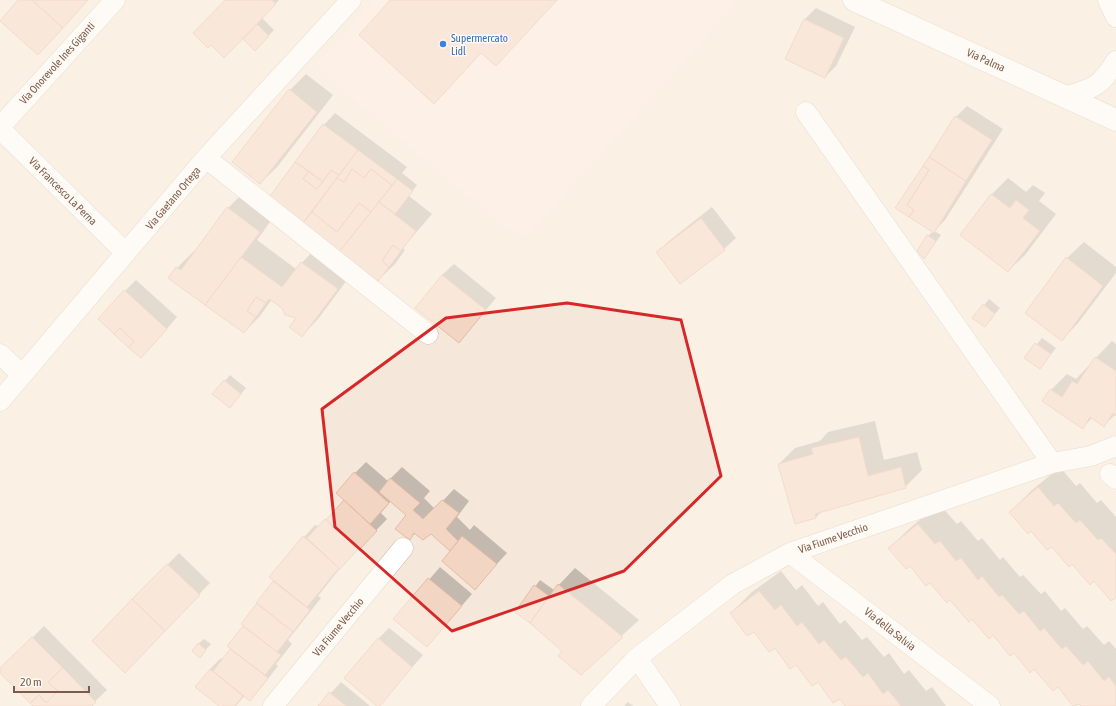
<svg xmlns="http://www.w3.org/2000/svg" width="1116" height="706" viewBox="0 0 1116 706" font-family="'Asap Condensed',sans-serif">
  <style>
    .residential { fill: #f5e8da }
    .commercial { fill: #fde8e0 }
    .shadow { fill: #0003 }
    .building { fill: #f3d5c3; stroke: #e6bba3 }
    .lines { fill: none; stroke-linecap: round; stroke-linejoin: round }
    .minor-casing { stroke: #d1beb0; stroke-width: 21 }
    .secondary-casing { stroke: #d6c0b0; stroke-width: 23 }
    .minor { stroke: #fff; stroke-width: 20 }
    .secondary { stroke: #fff; stroke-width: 22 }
    .marked { fill: none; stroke: #d62828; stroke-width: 3; stroke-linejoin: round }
    .shop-dot { fill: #3f7fe0; stroke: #fffaf3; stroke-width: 1.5 }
    .labels { text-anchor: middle; stroke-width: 3; stroke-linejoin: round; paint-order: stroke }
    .shop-label { font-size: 11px; fill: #366cbe; stroke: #fffaf3; text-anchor: start }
    .street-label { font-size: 11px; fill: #7a5c4d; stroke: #fffaf3 }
  </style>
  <rect width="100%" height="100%" fill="#fdf6ec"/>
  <!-- residential -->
  <path class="residential" d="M 0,0 L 1116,0 L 1116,706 L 0,706 Z"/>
  <!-- commercial -->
  <path class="commercial" d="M 375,0 L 734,0 L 736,3 L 527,236 L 501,224 L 315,66 Z"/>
  <!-- shadow -->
  <path class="shadow" d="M 227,0 L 279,0 L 262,18 L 274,30 L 255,49 L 249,31 L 211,43 Z
    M 392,0 L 557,0 L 496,65 L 482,52 L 434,102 Z
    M 816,8 L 855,27 L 836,66 L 825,77 L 805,19 Z
    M 306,74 L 333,95 L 277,167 L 260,183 L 290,90 Z
    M 967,106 L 1003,129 L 945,220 L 934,231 L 941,235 L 924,258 L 928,236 L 933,231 L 956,117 Z
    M 335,113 L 407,167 L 402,173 L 417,185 L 409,196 L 432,214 L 406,244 L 403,249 L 405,250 L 395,264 L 378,280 L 269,198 L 324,125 Z
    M 1008,178 L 1026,192 L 1033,185 L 1045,193 L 1039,201 L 1056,214 L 1025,255 L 1008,271 L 961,235 L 992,194 Z
    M 244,192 L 275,215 L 257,240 L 296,269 L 318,246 L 353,272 L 318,319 L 302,336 L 298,318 L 272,299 L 260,316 L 244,332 L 170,278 L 177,268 L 194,251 L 195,252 L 228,208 Z
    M 712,207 L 736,238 L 724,249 L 681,283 L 657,252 L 669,241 Z
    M 1084,242 L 1116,267 L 1116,273 L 1078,323 L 1062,340 L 1067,258 Z
    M 454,264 L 496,298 L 459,342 L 442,275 Z
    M 136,280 L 177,317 L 152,346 L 125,291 Z
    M 989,299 L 1000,308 L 984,326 L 974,318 Z
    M 1042,338 L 1056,348 L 1040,368 L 1026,358 Z
    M 1112,341 L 1116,344 L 1116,414 L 1104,425 L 1092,418 L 1082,428 L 1051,390 L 1067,374 L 1076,379 Z
    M 230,375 L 246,388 L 235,401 L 225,381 Z
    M 875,421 L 884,460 L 917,452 L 922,470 L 905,487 L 822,511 L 816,517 L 796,523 L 779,464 L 795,448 L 820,441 L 828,432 Z
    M 366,462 L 388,481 L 402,467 L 430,491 L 424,498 L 435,509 L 454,489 L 469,501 L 457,517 L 470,530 L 474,525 L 507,553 L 475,588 L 451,551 L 431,533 L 416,533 L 410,538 L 407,515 L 391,501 L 381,513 L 387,519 L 341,567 L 318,596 L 321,598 L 288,640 L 292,644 L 276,664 L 278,666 L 261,688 L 250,699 L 245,695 L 236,706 L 220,706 L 210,669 L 221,658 L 223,660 L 232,649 L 229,646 L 245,625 L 242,624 L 274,580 L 270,577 L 304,537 L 315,525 L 319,527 L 345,500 L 355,473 Z
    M 1060,467 L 1076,486 L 1080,483 L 1097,503 L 1101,500 L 1116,517 L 1116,596 L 1010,512 L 1031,491 Z
    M 939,504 L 957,524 L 961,521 L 978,541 L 982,538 L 1000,560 L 1003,557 L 1020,577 L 1023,575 L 1041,594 L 1045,591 L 1061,611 L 1065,608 L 1083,629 L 1087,626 L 1104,645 L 1109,641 L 1116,649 L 1116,706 L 1082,706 L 1079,703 L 1075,706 L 1058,686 L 889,548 L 910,528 Z
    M 179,553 L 210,583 L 124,671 L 93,641 Z
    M 440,567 L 472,594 L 427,646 L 395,619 Z
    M 575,568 L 639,620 L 581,673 L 564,651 L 516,612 L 540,580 L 554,590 Z
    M 781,571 L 796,590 L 802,585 L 818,606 L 823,602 L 840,624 L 845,620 L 862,640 L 867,637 L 884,657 L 889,653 L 904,674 L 909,670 L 926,691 L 932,687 L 946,706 L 847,706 L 840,697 L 731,613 L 752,592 Z
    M 44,626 L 107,690 L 90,706 L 34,706 L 0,672 L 0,670 Z
    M 389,628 L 423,655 L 378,706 L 378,639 Z
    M 204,639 L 211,644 L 200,656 L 198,644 Z
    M 341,682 L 370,706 L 319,706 Z
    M 628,702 L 633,706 L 624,706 Z"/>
  <!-- building -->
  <path class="building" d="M 18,0 L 32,0 L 63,28 L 38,55 L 0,21 Z
    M 32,0 L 88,0 L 63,28 Z
    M 225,0 L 272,0 L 276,4 L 224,58 L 211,45 L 208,48 L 193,33 Z
    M 390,0 L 557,0 L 496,66 L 481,53 L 434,104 L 359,35 Z
    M 804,19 L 844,38 L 825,78 L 785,59 Z
    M 257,24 L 269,36 L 255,51 L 243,39 Z
    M 289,89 L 317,112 L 260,184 L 232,162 Z
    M 955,116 L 992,140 L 966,181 L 929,157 Z
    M 323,124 L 358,150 L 339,175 L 331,170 L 323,182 L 295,162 Z
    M 358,150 L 397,179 L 392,185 L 371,169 L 364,178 L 352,169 L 344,182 L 337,178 Z
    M 929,157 L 966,181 L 934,233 L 909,217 L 914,210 L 907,205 L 929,170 L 923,166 Z
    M 295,162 L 309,171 L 303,179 L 317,189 L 331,170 L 339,175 L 302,224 L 268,199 Z
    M 923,166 L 929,170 L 907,205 L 914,210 L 909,217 L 895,208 Z
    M 352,169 L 364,178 L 371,169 L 392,185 L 371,212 L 359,203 L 337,232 L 312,212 L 337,178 L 344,182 Z
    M 309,171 L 323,182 L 317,189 L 303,179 Z
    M 397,179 L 413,191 L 395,214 L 379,202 Z
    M 991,194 L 1010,208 L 1016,200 L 1029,210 L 1023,218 L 1040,231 L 1008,272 L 960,235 Z
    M 379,202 L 416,231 L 401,251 L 393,245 L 382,261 L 389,267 L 378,281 L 339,252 Z
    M 359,203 L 371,212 L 339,252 L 302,224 L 312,212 L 337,232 Z
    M 227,207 L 260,232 L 205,305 L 168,278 L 176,267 L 181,270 Z
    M 701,218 L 725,250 L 680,284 L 656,252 Z
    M 927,235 L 936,241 L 924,259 L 917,251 Z
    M 393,245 L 401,251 L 389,267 L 382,261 Z
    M 241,257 L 282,287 L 301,262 L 338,289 L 302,337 L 289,327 L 296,318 L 285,315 L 282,308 L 269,299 L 266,303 L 256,297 L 247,311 L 256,317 L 244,333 L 205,305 Z
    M 1066,257 L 1103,286 L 1062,341 L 1025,313 Z
    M 442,275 L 486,310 L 459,343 L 415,308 Z
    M 124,290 L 167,329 L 141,358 L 129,348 L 134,341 L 120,328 L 114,334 L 98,319 Z
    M 256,297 L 266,303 L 256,317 L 247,311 Z
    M 983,304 L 995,314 L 985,327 L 972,318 Z
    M 120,328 L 134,341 L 129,348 L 114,334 Z
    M 1035,343 L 1051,354 L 1040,369 L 1024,358 Z
    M 1095,357 L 1116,371 L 1116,416 L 1113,413 L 1104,427 L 1090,417 L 1083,429 L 1042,401 L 1050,389 L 1062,397 L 1072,381 L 1077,384 Z
    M 224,380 L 241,394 L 230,408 L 212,394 Z
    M 859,437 L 868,476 L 901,467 L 906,488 L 815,514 L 816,518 L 795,524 L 778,464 L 813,454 L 811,448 Z
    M 354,472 L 389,503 L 370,524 L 336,493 Z
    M 390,478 L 420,503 L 413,510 L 423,519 L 442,500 L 459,513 L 446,529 L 458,541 L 450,551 L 431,534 L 423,540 L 414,533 L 410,540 L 395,529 L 406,515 L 379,492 Z
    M 1038,487 L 1054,506 L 1058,503 L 1076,523 L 1080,520 L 1098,540 L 1101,538 L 1116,554 L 1116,598 L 1111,601 L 1094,581 L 1090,585 L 1072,564 L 1069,567 L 1052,547 L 1047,550 L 1031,531 L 1028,534 L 1009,512 Z
    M 344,500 L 377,531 L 359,550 L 326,520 Z
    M 325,519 L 358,549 L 340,569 L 307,538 Z
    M 918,524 L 935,544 L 940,541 L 956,561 L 961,558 L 978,580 L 982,576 L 999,597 L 1002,595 L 1019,614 L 1024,611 L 1040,631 L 1044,628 L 1062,649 L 1066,646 L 1083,665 L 1088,661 L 1104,681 L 1109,677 L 1116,686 L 1116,706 L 1081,706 L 1079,704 L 1073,706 L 1058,687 L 1053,691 L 1034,669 L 1030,673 L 1014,653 L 1010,656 L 993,635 L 989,639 L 972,619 L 969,622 L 950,600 L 947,603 L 930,583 L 926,586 L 910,566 L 906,569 L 888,548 Z
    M 303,536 L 339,568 L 307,607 L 269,577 Z
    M 462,536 L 497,564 L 475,590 L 442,561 Z
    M 167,564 L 200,595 L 165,631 L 132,599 Z
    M 428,578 L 462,606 L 427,647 L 393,619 Z
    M 273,581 L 310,610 L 293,632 L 256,603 Z
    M 558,584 L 623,637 L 581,675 L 558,656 L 562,651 L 530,623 Z
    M 534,585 L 549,596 L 530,623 L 515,612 Z
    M 759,591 L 775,610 L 781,605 L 797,626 L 802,622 L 819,644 L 824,640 L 841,660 L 846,657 L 863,677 L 868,673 L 883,694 L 888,690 L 901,706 L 845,706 L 840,699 L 833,703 L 818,682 L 812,686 L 796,665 L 790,669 L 775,648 L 769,652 L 754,632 L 747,636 L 730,613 Z
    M 132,599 L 165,631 L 125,673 L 92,641 Z
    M 257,603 L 293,632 L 277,652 L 241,624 Z
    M 243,626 L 281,655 L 265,675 L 227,646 Z
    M 32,637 L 63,668 L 48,682 L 58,691 L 46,703 L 39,695 L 30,703 L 0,673 L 0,668 Z
    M 378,638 L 412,667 L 380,706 L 377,706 L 344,678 Z
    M 198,643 L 206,650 L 200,658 L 192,651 Z
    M 230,649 L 268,678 L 250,701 L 213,671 Z
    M 63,668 L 96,702 L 92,706 L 33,706 L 30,703 L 39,695 L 46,703 L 58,691 L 48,682 Z
    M 210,669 L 243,696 L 235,706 L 219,706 L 195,687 Z
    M 329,692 L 346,706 L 318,706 Z"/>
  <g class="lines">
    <defs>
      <path id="minor" d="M 1108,0 L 1116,17
        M 1066,96 C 1093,89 1101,86 1116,61
        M 806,112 L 1052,463
        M 0,127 L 115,0
        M 0,129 L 126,253
        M 206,158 L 428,334
        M 0,354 L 22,375
        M 0,401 L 206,158 L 351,0
        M 1110,474 L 1116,479
        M 790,553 L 990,706
        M 637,658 L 670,706
        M 273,706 L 403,548
        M 591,706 L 637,658 L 733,584 L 790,553 L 1052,463 L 1091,456 L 1116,446"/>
      <path id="secondary" d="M 854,0 L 1116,120"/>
    </defs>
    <!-- minor casing -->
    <use href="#minor" class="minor-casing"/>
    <!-- secondary casing -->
    <use href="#secondary" class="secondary-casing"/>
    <!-- minor -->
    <use href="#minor" class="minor"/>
    <!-- secondary -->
    <use href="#secondary" class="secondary"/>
  </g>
  <!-- marked area -->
  <path d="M0 0H1116V706H0ZM 567,303 L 681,320 L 721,476 L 624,571 L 452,631 L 335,527 L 322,409 L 446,318 Z" fill="#fdf6ec" fill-opacity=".55" fill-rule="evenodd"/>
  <path class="marked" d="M 567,303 L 681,320 L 721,476 L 624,571 L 452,631 L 335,527 L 322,409 L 446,318 Z"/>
  <!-- markers -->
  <circle class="shop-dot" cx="443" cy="44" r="4"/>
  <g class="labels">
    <!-- shop labels -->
    <g class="shop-label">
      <text x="451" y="42">Supermercato<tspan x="451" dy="13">Lidl</tspan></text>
    </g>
    <!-- street labels -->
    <g class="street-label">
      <text transform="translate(986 60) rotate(24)" y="4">Via Palma</text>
      <text transform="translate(57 63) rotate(-48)" y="4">Via Onorevole Ines Giganti</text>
      <text transform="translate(63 191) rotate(45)" y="4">Via Francesco La Perna</text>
      <text transform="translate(173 198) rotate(-50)" y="4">Via Gaetano Ortega</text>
      <text transform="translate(833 538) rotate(-19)" y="4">Via Fiume Vecchio</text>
      <text transform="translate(338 627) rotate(-50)" y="4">Via Fiume Vecchio</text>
      <text transform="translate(890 629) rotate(38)" y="4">Via della Salvia</text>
    </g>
  </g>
  <!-- scale -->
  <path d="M14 686v6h75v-6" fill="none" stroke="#7a5c4d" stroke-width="2"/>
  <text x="20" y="686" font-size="12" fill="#7a5c4d" stroke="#fffaf3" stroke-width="3" paint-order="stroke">20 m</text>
</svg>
